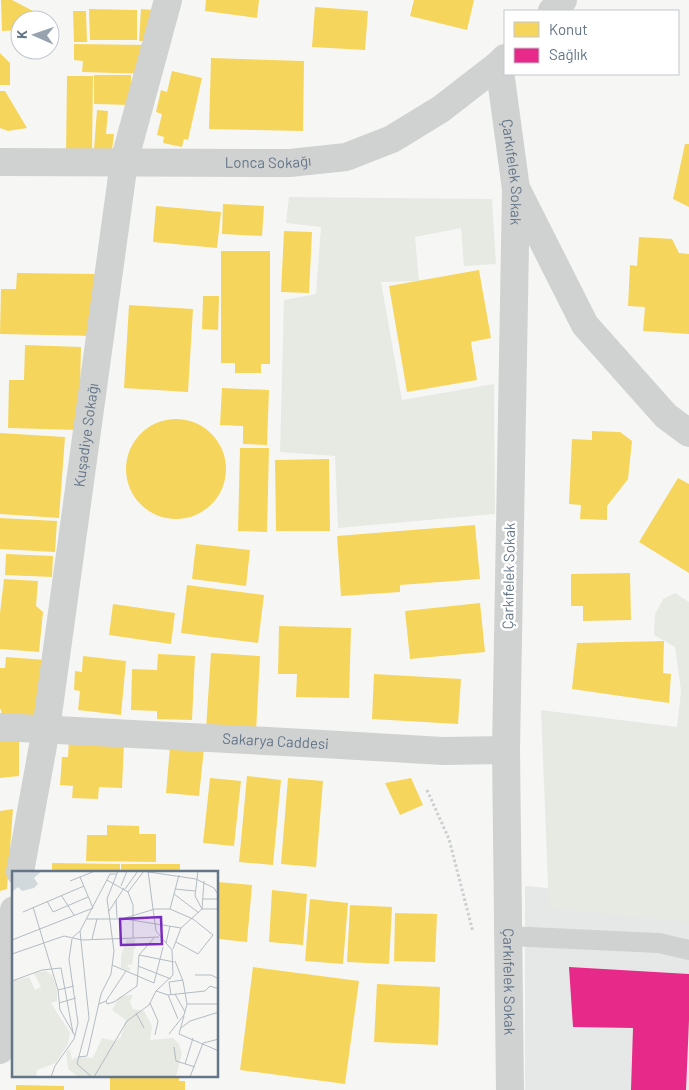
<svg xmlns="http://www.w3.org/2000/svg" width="689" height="1090" viewBox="0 0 689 1090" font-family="Barlow,sans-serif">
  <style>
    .built { fill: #e6e8e7 }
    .green { fill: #e6eae3 }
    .homes { fill: #f6d55c }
    .health { fill: #e7298a }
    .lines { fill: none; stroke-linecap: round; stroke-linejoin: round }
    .path { stroke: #cdcecf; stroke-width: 3; stroke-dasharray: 2.5 2.5; stroke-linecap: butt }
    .service { stroke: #d0d2d2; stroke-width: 20 }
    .minor { stroke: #d0d2d2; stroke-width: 28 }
    .labels { text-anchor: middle; stroke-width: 5; stroke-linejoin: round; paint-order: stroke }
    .street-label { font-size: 15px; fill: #647588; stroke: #fff }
    .inset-road { fill: none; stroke: #b3bbc2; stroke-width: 1 }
    .view { fill: #7b2cbf; fill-opacity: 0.15; stroke: #7b2cbf; stroke-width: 2.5 }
    .inset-edge { fill: none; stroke: #647588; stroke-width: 2.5 }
  </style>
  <rect width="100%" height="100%" fill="#f6f7f5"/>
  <!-- built -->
  <path class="built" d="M 525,886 L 689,900 L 689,1090 L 525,1090 Z"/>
  <!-- green -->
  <path class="green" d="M 289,197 L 492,199 L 496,264 L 464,266 L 461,228 L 415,237 L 419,281 L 381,282 L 402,400 L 494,384 L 495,514 L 338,528 L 335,456 L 280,452 L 284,300 L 316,294 L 321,227 L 286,223 Z
    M 675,593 L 689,602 L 689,922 L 549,908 L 541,710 L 677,727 L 681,691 L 675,647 L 654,635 L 655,614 L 663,599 Z"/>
  <!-- homes -->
  <path class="homes" d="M 1,0 L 12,0 L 33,11 L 33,20 L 20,20 L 20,30 L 2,31 Z
    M 206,0 L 259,0 L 257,18 L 205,11 Z
    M 414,0 L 474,0 L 467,30 L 410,16 Z
    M 315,7 L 368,11 L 365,50 L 312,47 Z
    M 89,9 L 137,10 L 137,40 L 90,40 Z
    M 141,9 L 155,10 L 154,41 L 139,41 Z
    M 73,11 L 86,11 L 87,42 L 74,42 Z
    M 74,44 L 149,45 L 148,74 L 82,72 L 83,61 L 74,60 Z
    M 0,53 L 10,63 L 10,85 L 0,85 Z
    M 211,58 L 304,61 L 303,131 L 209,129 Z
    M 172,71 L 202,78 L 188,140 L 184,139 L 182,147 L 163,143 L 164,137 L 157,135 L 162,114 L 156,112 L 161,90 L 167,92 Z
    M 94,75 L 131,75 L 131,105 L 94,104 Z
    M 67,76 L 93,76 L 92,155 L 66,155 Z
    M 0,91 L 5,91 L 27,128 L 8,131 L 0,128 Z
    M 97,110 L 108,111 L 106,134 L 114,134 L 112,150 L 94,149 Z
    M 685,144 L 689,144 L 689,207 L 673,199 Z
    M 223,204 L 264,206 L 262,236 L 222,234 Z
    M 156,206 L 221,212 L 217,248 L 153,242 Z
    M 284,231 L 312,232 L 309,293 L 281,292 Z
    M 639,237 L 672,239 L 679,253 L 689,254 L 689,334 L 643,331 L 645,307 L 628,306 L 630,265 L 637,266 Z
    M 221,251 L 270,251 L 270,364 L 261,364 L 261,373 L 235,373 L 235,363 L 221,363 Z
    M 479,270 L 491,338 L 471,342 L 477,380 L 407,392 L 389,286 Z
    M 17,273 L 97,274 L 96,336 L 0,334 L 1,289 L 16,289 Z
    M 203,296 L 219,296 L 218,330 L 202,329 Z
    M 129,305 L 193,309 L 188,392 L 124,388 Z
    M 25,345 L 81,347 L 79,430 L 8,428 L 9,380 L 24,380 Z
    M 222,388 L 269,390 L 267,445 L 243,444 L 243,426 L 220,425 Z
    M126 469a50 50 0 1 1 100 0a50 50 0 1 1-100 0Z
    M 592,431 L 620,432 L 632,441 L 628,479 L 607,506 L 607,520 L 580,519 L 581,505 L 569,504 L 572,439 L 592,440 Z
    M 0,433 L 65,437 L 59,518 L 0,514 Z
    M 240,448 L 269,448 L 267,532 L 238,531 Z
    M 329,459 L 330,531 L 276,531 L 275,460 Z
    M 678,478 L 689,484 L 689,573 L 639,542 Z
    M 0,518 L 57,521 L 55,552 L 0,549 Z
    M 475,525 L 480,579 L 400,585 L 400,592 L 341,596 L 337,536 Z
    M 196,544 L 250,550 L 246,586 L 192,579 Z
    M 6,554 L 53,556 L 52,577 L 5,575 Z
    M 630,573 L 631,620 L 583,621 L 583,606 L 571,606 L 571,574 Z
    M 4,579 L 38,581 L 36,606 L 43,612 L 39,652 L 0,649 L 0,613 Z
    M 187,585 L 264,595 L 258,643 L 181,633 Z
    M 480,603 L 485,652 L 410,659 L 405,611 Z
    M 113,604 L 175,613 L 171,644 L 109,635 Z
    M 279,626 L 351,628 L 349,698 L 296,697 L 297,674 L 278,674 Z
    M 664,641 L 663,673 L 671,674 L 669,703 L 572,689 L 577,643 Z
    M 211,653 L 260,656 L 256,732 L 206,729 Z
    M 158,654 L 195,656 L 192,720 L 157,719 L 157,711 L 131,710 L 132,669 L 157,670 Z
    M 83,656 L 126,661 L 121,715 L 78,710 L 80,691 L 74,690 L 75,671 L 82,672 Z
    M 6,657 L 46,660 L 43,724 L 5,722 L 0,708 L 0,668 L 5,668 Z
    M 374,674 L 461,679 L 458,724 L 372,719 Z
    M 0,734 L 19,735 L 19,776 L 0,778 Z
    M 69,740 L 124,743 L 122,788 L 99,787 L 98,799 L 72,798 L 73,786 L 60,785 L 62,757 L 68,757 Z
    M 170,747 L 204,749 L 199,796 L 166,793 Z
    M 247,776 L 281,780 L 273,865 L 239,862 Z
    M 210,778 L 241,781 L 234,846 L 203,843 Z
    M 288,778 L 323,781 L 316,867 L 281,864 Z
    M 411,778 L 423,805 L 400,815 L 385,783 Z
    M 13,809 L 7,889 L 0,891 L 0,811 Z
    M 107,825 L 139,826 L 139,834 L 156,834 L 156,862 L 86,861 L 87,835 L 107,835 Z
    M 52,863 L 120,864 L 120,872 L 52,872 Z
    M 121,864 L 180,864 L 180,872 L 121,872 Z
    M 218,882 L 252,885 L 247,942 L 218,939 Z
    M 272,890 L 307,894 L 303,945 L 269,942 Z
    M 310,899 L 348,903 L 343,964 L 305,961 Z
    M 350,905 L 392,907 L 389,964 L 347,962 Z
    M 395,913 L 437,914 L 435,962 L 394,961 Z
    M 253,967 L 359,981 L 345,1084 L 240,1070 Z
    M 377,984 L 440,987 L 438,1045 L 374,1042 Z
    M 110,1076 L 179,1076 L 179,1081 L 185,1081 L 185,1090 L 110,1090 Z
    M 16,1085 L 64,1086 L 64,1090 L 16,1090 Z"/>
  <!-- health -->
  <path class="health" d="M 569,967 L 689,974 L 689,1020 L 686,1090 L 631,1090 L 633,1028 L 573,1027 Z"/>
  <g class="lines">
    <!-- path -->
    <path class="path" d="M 427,790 L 449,839 L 473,932"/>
    <!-- service -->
    <path class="service" d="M 508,936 L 659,943 L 689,950"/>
    <!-- minor -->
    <g class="minor">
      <path d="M 552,11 L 563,0"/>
      <path id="s1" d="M 499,64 L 516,189 L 506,750 L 510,1090"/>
      <path id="s2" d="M 0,162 L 290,163 L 346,157 L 392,139 L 441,109 L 499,64 L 505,58"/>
      <path d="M 518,192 L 585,325 L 666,416 L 689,433"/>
      <path id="s3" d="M 0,727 L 323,744 L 443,751 L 506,750"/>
      <path id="s4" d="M 20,872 L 46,729 L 124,162 L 168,0"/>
      <path d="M 0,1050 L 8,944 L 14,910"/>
    </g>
  </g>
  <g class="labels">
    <!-- street labels -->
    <g class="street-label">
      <text dy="5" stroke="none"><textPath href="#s2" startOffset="268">Lonca Sokağı</textPath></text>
      <text dy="5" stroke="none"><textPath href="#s1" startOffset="109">Çarkıfelek Sokak</textPath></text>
      <text dy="5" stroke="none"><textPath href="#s4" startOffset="442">Kuşadiye Sokağı</textPath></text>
      <text transform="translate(509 576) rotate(-89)" y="5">Çarkıfelek Sokak</text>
      <text dy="5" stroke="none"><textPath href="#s3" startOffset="276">Sakarya Caddesi</textPath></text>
      <text dy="5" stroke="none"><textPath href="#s1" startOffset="919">Çarkıfelek Sokak</textPath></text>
    </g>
  </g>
  <!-- overview -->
  <g transform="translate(12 871)">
    <rect width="206" height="206" fill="#f6f7f5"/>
    <path d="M 115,68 L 123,68 L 123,73 L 127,73 L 122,78 L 120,94 L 117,93 L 115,97 L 119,96 L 117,100 L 109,97 L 109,84 ZM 34,100 L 40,104 L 45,119 L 45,130 L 39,132 L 58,162 L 56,173 L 44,192 L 25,199 L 24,206 L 0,206 L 0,110 L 17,106 L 23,119 L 29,116 L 22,102 ZM 115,124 L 121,124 L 118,131 L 121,138 L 132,140 L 140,155 L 138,169 L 161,167 L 167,173 L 170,182 L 164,206 L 67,206 L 56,198 L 54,181 L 58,178 L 60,189 L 65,186 L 81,187 L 90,167 L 104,170 L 109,166 L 114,149 L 100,139 L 107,126 Z" fill="#e6eae3"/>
    <path d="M 0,0 L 30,0 L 22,7 L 26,13 L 22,17 L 10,20 L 6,16 L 0,21 Z" fill="#d2d9dc"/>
    <path class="inset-road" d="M 130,0 L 184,8 L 202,17 L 207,25M 68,6 L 81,37M 95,9 L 116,21 L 121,34 L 121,67M 58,10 L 83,0M 192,10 L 190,38 L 207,38M 109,15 L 115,0M 113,18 L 126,0M 163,18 L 183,20M 116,21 L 132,0M 162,23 L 187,42M 49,24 L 62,44M 191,28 L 207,28M 104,29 L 105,47M 35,30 L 41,41 L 76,26M 21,36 L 46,119 L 48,139 L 63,165M 97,40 L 112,17M 11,41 L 72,15M 113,47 L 143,38 L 158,38M 75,48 L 113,48 L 169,57M 68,60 L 77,147 L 65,193 L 80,206M 60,67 L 68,60 L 98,3 L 104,3M 80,68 L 85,48M 0,69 L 81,37M 164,71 L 186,83 L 201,64 L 181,48 L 158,38 L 167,4M 154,72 L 158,55M 161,78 L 169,57 L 190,38 L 183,25 L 186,0M 0,83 L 52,65 L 70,69 L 147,66M 127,84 L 162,91M 100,94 L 142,112 L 151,76M 126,95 L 159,108M 183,104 L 199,104 L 205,107M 0,110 L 30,99 L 49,97 L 61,162M 46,119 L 62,115M 144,120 L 156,124 L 193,120 L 198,115 L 207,118M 163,123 L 173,141M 156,124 L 166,148M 159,124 L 157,111 L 171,109M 94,130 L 95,133 L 102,131 L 125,115 L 127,84 L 142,67M 47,132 L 64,127M 138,132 L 146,150 L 143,164M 87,133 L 94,130 L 114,100M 175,133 L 207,133M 124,142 L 132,157M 172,145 L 167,163 L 207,180M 169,157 L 178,150 L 207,141M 157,163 L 172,144 L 175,133 L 171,110 L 163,90M 162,176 L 164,190 L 183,196M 66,186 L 75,185 L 89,123 L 99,103 L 102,80 L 95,28 L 106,0M 173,193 L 181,167M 39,206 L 43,195 L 62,168 L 66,152 L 57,88 L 60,68M 82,206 L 115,150 L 137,134 L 144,120 L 161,104 L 160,79 L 144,60 L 136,0M 178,206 L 191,172 L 207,168"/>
    <path class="view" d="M 149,46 L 150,73 L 109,74 L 108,48 Z"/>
    <rect width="206" height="206" class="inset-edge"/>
  </g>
  <!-- legend -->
  <rect x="504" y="10" width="175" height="65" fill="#ffffff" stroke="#c1c8cf"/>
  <rect x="514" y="22" width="25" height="15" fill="#f6d55c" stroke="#c1c8cf"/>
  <text x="549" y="35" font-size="15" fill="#647588">Konut</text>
  <rect x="514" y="48" width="25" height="15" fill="#e7298a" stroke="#c1c8cf"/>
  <text x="549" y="60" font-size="15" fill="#647588">Sağlık</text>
  <!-- north arrow -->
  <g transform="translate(35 35) rotate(272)"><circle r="24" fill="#ffffff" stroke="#c1c8cf"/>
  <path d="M0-4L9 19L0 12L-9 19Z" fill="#97a2ae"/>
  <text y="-8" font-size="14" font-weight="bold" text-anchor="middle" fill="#647588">K</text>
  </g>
</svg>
